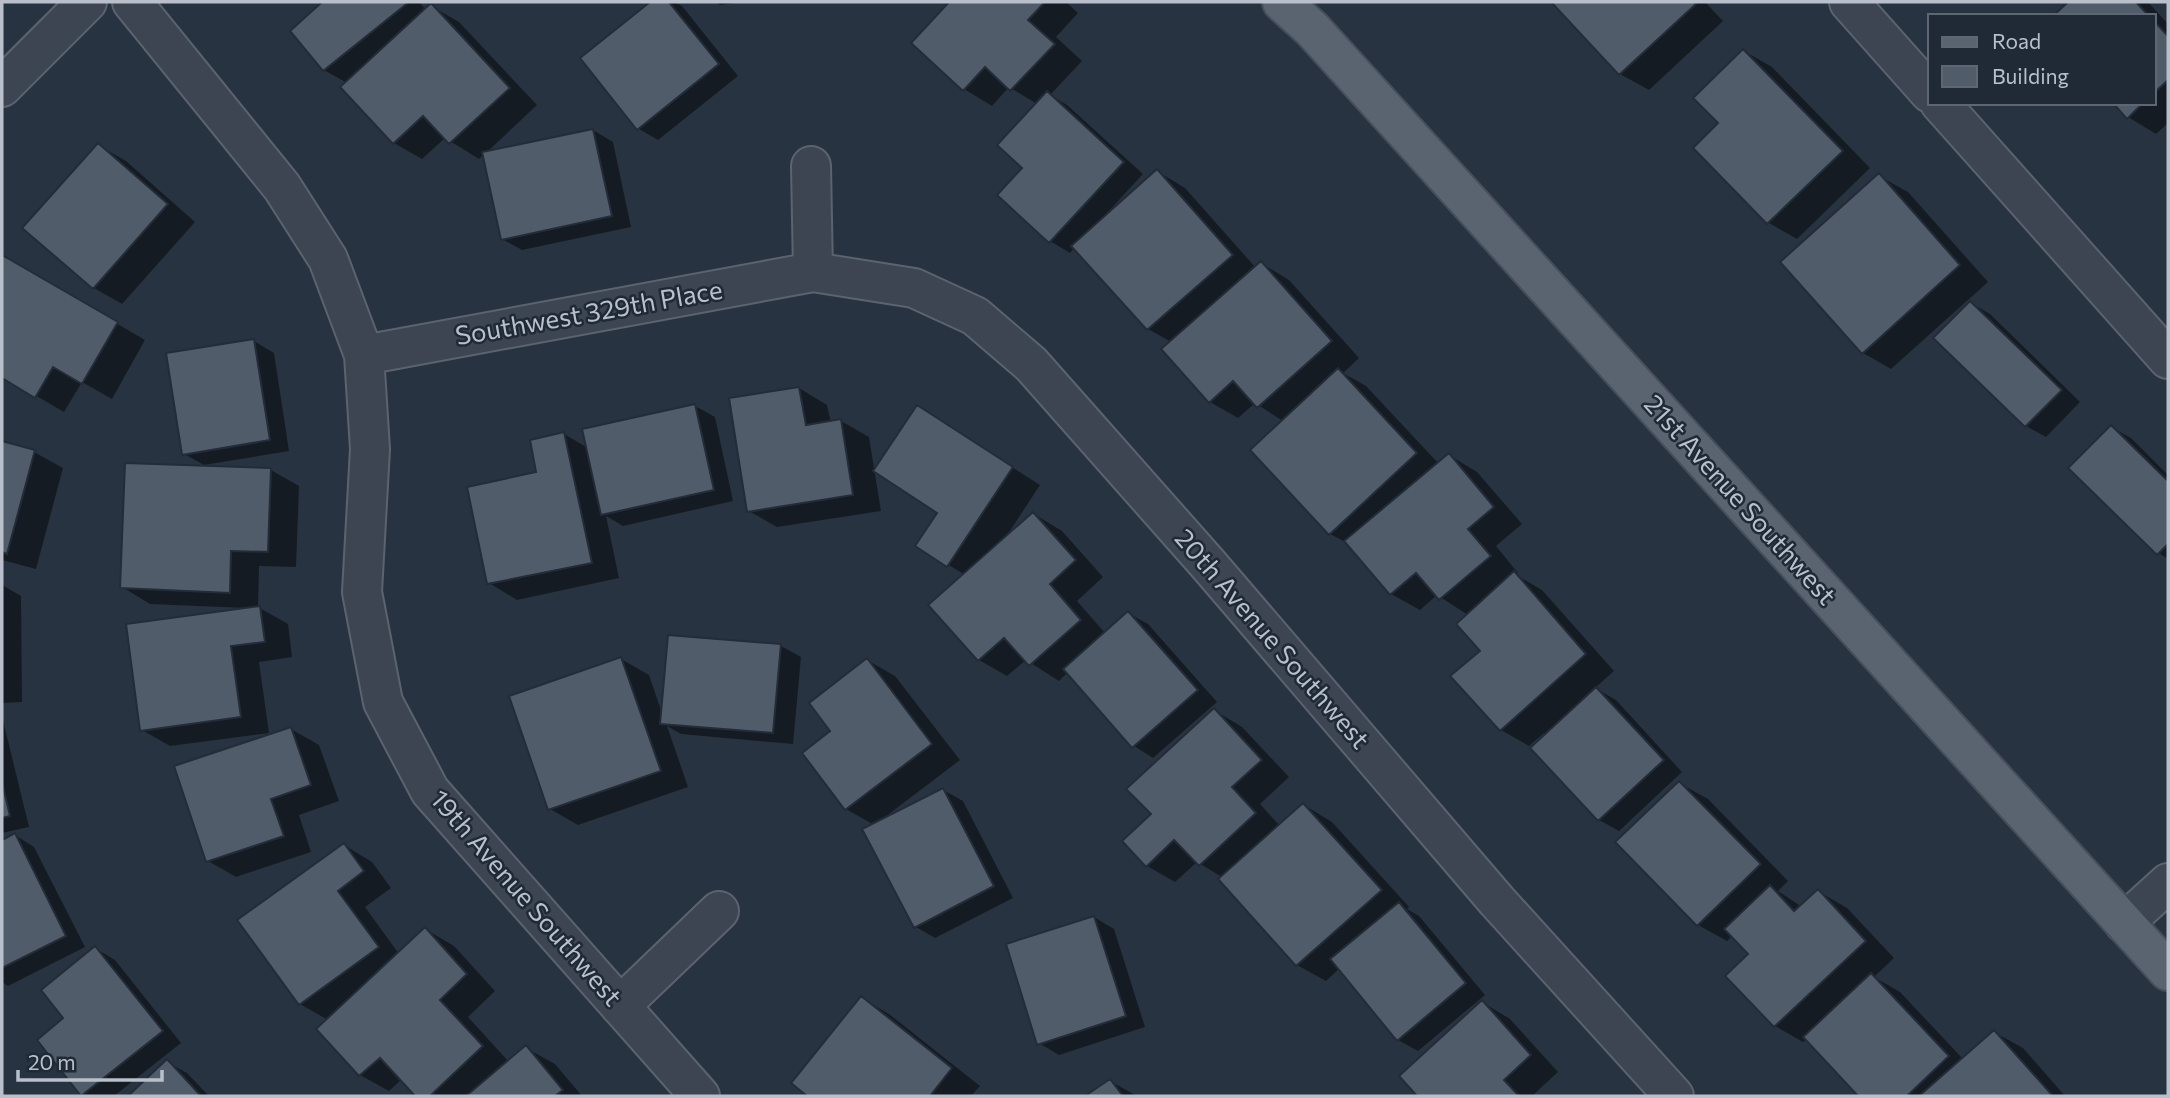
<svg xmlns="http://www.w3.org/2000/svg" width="2170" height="1098" viewBox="0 0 2170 1098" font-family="Commissioner,sans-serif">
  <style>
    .shadow { fill: #0007 }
    .building { fill: #515c6b; stroke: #232c38; stroke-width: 2 }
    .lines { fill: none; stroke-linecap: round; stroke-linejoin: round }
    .street-casing { stroke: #5a636e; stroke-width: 42 }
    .primary-casing { stroke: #464e5a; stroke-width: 42 }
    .street { stroke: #3c4551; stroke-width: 38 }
    .primary { stroke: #5a6470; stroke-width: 38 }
    .labels { text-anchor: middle; stroke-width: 5; stroke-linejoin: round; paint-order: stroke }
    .street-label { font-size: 26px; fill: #b9c0cb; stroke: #202a36 }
  </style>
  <rect width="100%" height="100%" fill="#283341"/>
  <!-- shadow -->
  <path class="shadow" d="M 325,2 L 419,2 L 426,10 L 431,6 L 459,22 L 537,105 L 485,154 L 593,130 L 613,142 L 631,227 L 522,250 L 502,239 L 484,154 L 479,159 L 445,138 L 422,159 L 394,143 L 347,83 L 324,70 Z
    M 653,2 L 674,2 L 682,6 L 738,76 L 658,140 L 639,129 L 582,58 Z
    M 715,2 L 742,2 L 720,5 Z
    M 952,2 L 1066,2 L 1078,13 L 1056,37 L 1082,61 L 1050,95 L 1067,105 L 1143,174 L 1107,213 L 1109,215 L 1157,171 L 1185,188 L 1256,268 L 1261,263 L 1289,280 L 1359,358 L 1343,373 L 1366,386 L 1439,464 L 1449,455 L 1477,472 L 1522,524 L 1496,546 L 1518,573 L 1516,575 L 1542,590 L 1614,671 L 1595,688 L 1616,700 L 1682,772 L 1619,831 L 1599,820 L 1544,733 L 1529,746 L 1501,730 L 1483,651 L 1468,615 L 1437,595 L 1420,610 L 1391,594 L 1351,545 L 1330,534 L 1283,421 L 1255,403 L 1238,418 L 1210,402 L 1171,342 L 1148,329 L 1075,247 L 1070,253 L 1050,241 L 1025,168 L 1037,104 L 1009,87 L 992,106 L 964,89 L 914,43 Z
    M 1554,2 L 1705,2 L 1723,21 L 1649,90 L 1620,74 Z
    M 2071,2 L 2148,2 L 2168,24 L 2168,123 L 2156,134 L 2128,117 L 2115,103 L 2154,103 L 2154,16 L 2055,16 Z
    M 1744,51 L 1772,67 L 1870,168 L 1797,239 L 1769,223 L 1695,148 L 1721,123 Z
    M 98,145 L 126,161 L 195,222 L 122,304 L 94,288 Z
    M 1879,176 L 1908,192 L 1988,282 L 1891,369 L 1863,353 Z
    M 3,257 L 145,340 L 112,399 L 82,382 L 64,412 L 2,376 Z
    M 1971,303 L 1990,314 L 2080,402 L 2046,437 L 2026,426 Z
    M 254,341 L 274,353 L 289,451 L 204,465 L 184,454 Z
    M 799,388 L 827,405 L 831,423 L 841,421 L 869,437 L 881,511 L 777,527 L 749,511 Z
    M 695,406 L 715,417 L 733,501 L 623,526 L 606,516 L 619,578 L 517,600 L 489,583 L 538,474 L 564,434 L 588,448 Z
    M 917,407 L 1040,485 L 1006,537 L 1034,514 L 1062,531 L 1103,577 L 1077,601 L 1105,633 L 1128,613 L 1148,624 L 1217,702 L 1153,758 L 1134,746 L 1068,672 L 1059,681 L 1026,660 L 1007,676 L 979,660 L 965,575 L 918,546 L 940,512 Z
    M 2111,427 L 2131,438 L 2168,475 L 2168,559 L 2159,553 Z
    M 2,443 L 34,452 L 63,468 L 36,569 L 2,560 Z
    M 126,465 L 271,470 L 299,486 L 296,567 L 259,566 L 258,607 L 288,624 L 292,657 L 259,662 L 269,733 L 170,746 L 142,730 L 246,608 L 150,604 L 122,587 Z
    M 2,585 L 21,596 L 22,702 L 2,703 Z
    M 781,646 L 801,657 L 793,744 L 681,734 L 667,726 L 688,787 L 578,825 L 550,809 L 621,659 L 649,675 L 662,713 Z
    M 867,660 L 895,676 L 960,760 L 885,817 L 943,790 L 963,801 L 1013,898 L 935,938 L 916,927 L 874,825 L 846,809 L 833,731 Z
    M 1214,710 L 1242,727 L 1289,777 L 1260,804 L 1280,826 L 1304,805 L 1332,822 L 1409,907 L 1407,909 L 1419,916 L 1485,995 L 1418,1051 L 1398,1040 L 1340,968 L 1326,981 L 1297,965 L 1222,877 L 1197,862 L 1175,882 L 1147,866 L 1153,814 Z
    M 2,716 L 29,827 L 2,833 Z
    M 291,729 L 319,745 L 339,801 L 299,815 L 311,852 L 236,877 L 208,861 Z
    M 1679,783 L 1708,799 L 1788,881 L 1778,891 L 1802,907 L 1818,891 L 1847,908 L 1894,958 L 1874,977 L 1900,992 L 1963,1059 L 1994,1032 L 2023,1048 L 2065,1096 L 1861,1096 L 1807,1039 L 1803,1042 L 1775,1026 L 1751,954 L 1733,935 L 1727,941 L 1698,925 Z
    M 15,835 L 34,847 L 85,947 L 8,986 L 2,982 L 2,842 Z
    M 344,845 L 372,862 L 391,888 L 365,907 L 399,954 L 425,929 L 454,946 L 495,991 L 468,1017 L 509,1062 L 526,1048 L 555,1064 L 582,1096 L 417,1096 L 402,1079 L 389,1091 L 360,1075 L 328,1020 L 300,1004 Z
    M 1094,917 L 1114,929 L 1145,1027 L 1059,1055 L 1039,1043 Z
    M 95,948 L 115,960 L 181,1043 L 114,1096 L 82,1095 L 66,1018 Z
    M 861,998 L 889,1014 L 980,1086 L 971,1096 L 810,1096 L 793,1083 Z
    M 1482,1002 L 1510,1019 L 1558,1072 L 1532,1096 L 1420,1096 L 1401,1076 Z
    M 167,1062 L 187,1073 L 209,1096 L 130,1096 Z
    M 1110,1081 L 1137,1096 L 1088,1096 Z"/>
  <!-- building -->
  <path class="building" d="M 322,2 L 409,2 L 323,71 L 290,31 Z
    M 650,2 L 669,2 L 719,64 L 637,130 L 580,58 Z
    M 949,2 L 1045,2 L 1028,20 L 1055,44 L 1010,91 L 985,67 L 963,91 L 911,43 Z
    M 1551,2 L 1694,2 L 1696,4 L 1619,75 Z
    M 2068,2 L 2136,2 L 2149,16 L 2053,16 Z
    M 431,3 L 510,88 L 449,144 L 423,116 L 393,144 L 340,87 Z
    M 2154,21 L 2168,36 L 2168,80 L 2154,93 Z
    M 1743,49 L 1843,151 L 1767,224 L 1693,148 L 1718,123 L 1693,98 Z
    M 1047,91 L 1124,162 L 1049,243 L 997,195 L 1022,168 L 997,145 Z
    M 2113,103 L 2143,103 L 2127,119 Z
    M 593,129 L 612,216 L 501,240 L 482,152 Z
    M 98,143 L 168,204 L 93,289 L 22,228 Z
    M 1157,169 L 1233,255 L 1147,330 L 1071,246 Z
    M 1879,173 L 1960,265 L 1862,354 L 1780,262 Z
    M 2,255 L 118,322 L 82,384 L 53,367 L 35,398 L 2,378 Z
    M 1261,261 L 1332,341 L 1257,408 L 1233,381 L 1209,403 L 1161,349 Z
    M 1970,301 L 2062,390 L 2025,427 L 1933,338 Z
    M 254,339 L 270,440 L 182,455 L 166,353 Z
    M 1338,368 L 1417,453 L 1329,535 L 1250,450 Z
    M 799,387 L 806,425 L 841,419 L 853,495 L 747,512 L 729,398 Z
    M 695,404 L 714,490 L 601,515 L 582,429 Z
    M 917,405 L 1013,467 L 947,567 L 915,546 L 937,513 L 873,471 Z
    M 2111,425 L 2168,481 L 2168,544 L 2157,555 L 2068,468 Z
    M 564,432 L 592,563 L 487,584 L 467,487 L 536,472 L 530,440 Z
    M 2,441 L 35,450 L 7,554 L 2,552 Z
    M 1449,453 L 1494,507 L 1468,529 L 1491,556 L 1439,600 L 1416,573 L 1390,595 L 1344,541 Z
    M 125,463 L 271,468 L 268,552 L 231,551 L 230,593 L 120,588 Z
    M 1033,512 L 1076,560 L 1050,584 L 1081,620 L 1029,666 L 1004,638 L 978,661 L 928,605 Z
    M 1514,571 L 1586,654 L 1500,731 L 1450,676 L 1480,651 L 1456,624 Z
    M 260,606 L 265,642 L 231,646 L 241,717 L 140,731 L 126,624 Z
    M 1128,611 L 1198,690 L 1132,748 L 1063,669 Z
    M 668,635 L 781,644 L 773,733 L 660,724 Z
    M 621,657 L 661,771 L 548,810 L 509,696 Z
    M 867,658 L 932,744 L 845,810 L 802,753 L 830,731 L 809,703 Z
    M 1596,687 L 1664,760 L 1598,821 L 1530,748 Z
    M 1214,708 L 1262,760 L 1232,787 L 1256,813 L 1199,866 L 1174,840 L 1146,867 L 1122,841 L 1151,814 L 1126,789 Z
    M 291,727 L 311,785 L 271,799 L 284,836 L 206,862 L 174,766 Z
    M 1679,781 L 1761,864 L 1697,926 L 1615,842 Z
    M 2,782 L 10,816 L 2,818 Z
    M 943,788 L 994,886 L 914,928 L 862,829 Z
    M 1303,803 L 1382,890 L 1296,966 L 1218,879 Z
    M 15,833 L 66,936 L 2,968 L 2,840 Z
    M 344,843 L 364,871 L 338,891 L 379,947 L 299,1005 L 237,920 Z
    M 1770,885 L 1794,911 L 1818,889 L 1866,941 L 1774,1027 L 1725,976 L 1748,954 L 1724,929 Z
    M 1399,902 L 1466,983 L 1397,1041 L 1330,959 Z
    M 1094,916 L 1126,1016 L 1037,1045 L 1006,944 Z
    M 425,927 L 467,974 L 440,1000 L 483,1046 L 430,1096 L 415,1096 L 380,1058 L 359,1076 L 316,1029 Z
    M 95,946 L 163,1031 L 81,1096 L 37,1040 L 63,1018 L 41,990 Z
    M 1871,973 L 1949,1056 L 1907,1096 L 1858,1096 L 1803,1037 Z
    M 861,996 L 952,1068 L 930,1096 L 807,1096 L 791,1083 Z
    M 1482,1000 L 1531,1055 L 1504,1080 L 1519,1096 L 1417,1096 L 1399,1076 Z
    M 1994,1030 L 2053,1096 L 1919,1096 Z
    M 526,1045 L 563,1090 L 555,1096 L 466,1096 Z
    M 167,1059 L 201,1096 L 128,1096 Z
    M 1110,1079 L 1123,1096 L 1085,1096 Z"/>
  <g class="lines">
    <defs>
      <path id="street" d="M 132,2 L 282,187 L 328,259 L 364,355 L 370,449 L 362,592 L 383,702 L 430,791 L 700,1096
        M 1849,2 L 1930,93
        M 2,87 L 87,2
        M 1940,103 L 2168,359
        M 811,166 L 813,272
        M 364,355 L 813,272 L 914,288 L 975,316 L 1031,364 L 1208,564 L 1497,901 L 1674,1096
        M 2124,923 L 2168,883
        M 620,1006 L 719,911"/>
      <path id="primary" d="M 1282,2 L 1312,29 L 2168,971"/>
    </defs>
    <!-- street casing -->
    <use href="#street" class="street-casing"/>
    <!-- primary casing -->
    <use href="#primary" class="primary-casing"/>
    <!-- street -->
    <use href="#street" class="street"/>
    <!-- primary -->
    <use href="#primary" class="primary"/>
  </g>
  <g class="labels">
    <!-- street labels -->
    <g class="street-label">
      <text transform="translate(589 313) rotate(-10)" y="9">Southwest 329th Place</text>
      <text transform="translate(1740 500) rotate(48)" y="9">21st Avenue Southwest</text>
      <text transform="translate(1272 639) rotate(49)" y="9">20th Avenue Southwest</text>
      <text transform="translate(526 898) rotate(49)" y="9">19th Avenue Southwest</text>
    </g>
  </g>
  <!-- border -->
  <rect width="2170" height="1098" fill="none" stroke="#b9c0cb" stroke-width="7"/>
  <!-- legend -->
  <rect x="1928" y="14" width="228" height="91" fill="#202a36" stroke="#5d6672" stroke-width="2"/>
  <rect x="1942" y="37" width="35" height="10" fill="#5a6470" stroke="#5d6672" stroke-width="2"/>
  <text x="1992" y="49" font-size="21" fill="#b9c0cb">Road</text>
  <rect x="1942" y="66" width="35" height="21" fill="#515c6b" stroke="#5d6672" stroke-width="2"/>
  <text x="1992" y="84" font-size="21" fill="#b9c0cb">Building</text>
  <!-- scale -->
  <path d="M18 1070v10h144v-10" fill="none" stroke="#b9c0cb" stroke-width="3.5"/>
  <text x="28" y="1070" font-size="21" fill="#b9c0cb" stroke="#202a36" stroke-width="5" paint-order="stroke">20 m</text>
</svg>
